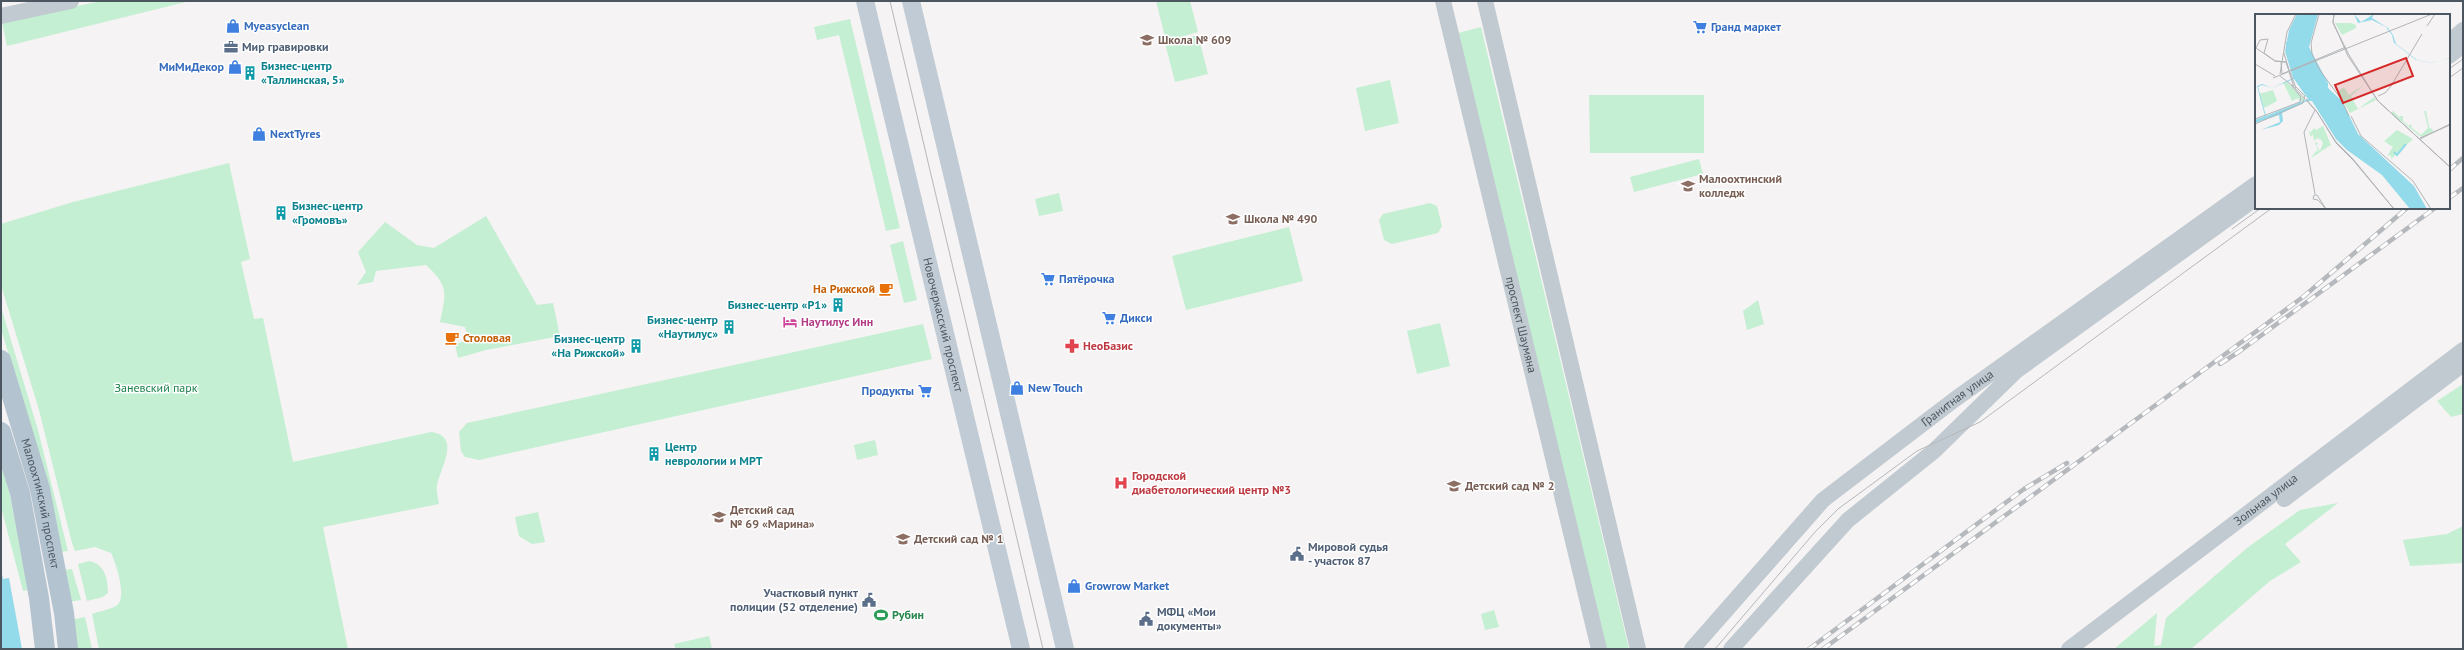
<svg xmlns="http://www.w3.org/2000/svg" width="2464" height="650" viewBox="0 0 2464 650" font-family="'PT Sans',sans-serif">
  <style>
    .green { fill: #c4efd3 }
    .water { fill: #93dbea }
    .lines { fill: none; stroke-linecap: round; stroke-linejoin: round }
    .tertiary { stroke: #c1cad1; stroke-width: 16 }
    .secondary { stroke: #c1cbd5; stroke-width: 18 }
    .primary { stroke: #b4c3d0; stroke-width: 20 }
    .tram { stroke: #b5b8bc; stroke-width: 1 }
    .rail-casing { stroke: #b5b8bc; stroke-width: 4.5 }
    .rail { stroke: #fff; stroke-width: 3; stroke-dasharray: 9; stroke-linecap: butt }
    .labels { text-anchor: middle; stroke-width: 3; stroke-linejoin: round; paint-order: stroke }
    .shop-label { font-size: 12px; font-weight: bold; fill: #366cbe; stroke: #fff; text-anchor: start }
    .education-label { font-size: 12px; font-weight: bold; fill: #785e54; stroke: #fff; text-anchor: start }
    .service-label { font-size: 12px; font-weight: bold; fill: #4e5e75; stroke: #fff; text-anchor: start }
    .culture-label { font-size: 12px; font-weight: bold; fill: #0d838f; stroke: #fff; text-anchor: start }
    .food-label { font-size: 12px; font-weight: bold; fill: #c56008; stroke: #fff; text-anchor: end }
    .hotel-label { font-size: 12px; font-weight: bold; fill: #b23c85; stroke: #fff; text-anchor: start }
    .street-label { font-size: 12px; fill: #4b5660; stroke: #fff }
    .health-label { font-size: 12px; font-weight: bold; fill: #be3a42; stroke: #fff; text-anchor: start }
    .park-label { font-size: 12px; fill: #1b814b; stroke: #fff }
    .leisure-label { font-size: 12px; font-weight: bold; fill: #27864d; stroke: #fff; text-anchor: start }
    .inset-river { fill: none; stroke: #93dbea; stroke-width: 2 }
    .inset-road { fill: none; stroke: #b1b4b8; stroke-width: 1 }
    .view { fill: #d62828; fill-opacity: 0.15; stroke: #d62828; stroke-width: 2 }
    .inset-edge { fill: none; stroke: #4b5660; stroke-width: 2 }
  </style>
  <rect width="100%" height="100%" fill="#f5f3f3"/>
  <!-- green -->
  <path class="green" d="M 101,1 L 190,1 L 7,46 L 2,22 Z
    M 1156,1 L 1190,1 L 1198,32 L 1166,41 Z
    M 850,19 L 900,228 L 886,231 L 839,35 L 817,40 L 814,27 Z
    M 1481,27 L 1629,649 L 1606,649 L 1458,33 Z
    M 1198,35 L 1208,74 L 1175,82 L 1165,43 Z
    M 1390,80 L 1399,123 L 1365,131 L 1356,88 Z
    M 1589,95 L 1704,95 L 1704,153 L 1590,153 Z
    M 1699,159 L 1703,174 L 1634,192 L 1630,177 Z
    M 229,163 L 250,259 L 241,262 L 254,319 L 263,318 L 293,462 L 431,432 C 462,436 440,468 437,485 C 436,491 438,498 439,504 L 323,527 L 348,649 L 99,649 L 92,614 C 99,611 109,610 116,606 C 128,599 116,563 111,553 L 95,547 L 75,551 L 72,543 L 39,410 L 1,285 L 1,224 L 73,202 Z
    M 1059,193 L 1063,211 L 1039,216 L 1035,199 Z
    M 1430,203 L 1437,206 L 1442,226 L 1438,233 L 1392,244 L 1384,240 L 1379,220 L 1383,214 Z
    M 486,216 L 537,305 L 553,303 L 560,336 L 486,350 L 458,358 L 455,344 L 469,340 L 465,327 L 440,322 C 446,293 449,286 426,265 L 376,271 L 373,282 L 357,285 L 366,272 L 358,252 L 385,222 L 417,245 L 434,248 Z
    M 1289,227 L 1303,281 L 1186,310 L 1172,256 Z
    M 903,241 L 917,300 L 904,303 L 890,245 Z
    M 1758,300 L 1764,324 L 1747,330 L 1743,311 Z
    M 1,307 L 38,430 L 68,551 L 60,552 L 22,398 L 1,329 Z
    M 1440,323 L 1450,366 L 1417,374 L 1407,331 Z
    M 923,324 L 932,359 L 479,460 L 465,457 L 461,451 L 459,432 L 467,423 Z
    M 2463,384 L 2463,414 L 2451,417 L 2437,401 Z
    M 875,440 L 878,455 L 857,460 L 854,445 Z
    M 1,464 L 10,495 L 28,590 L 23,591 L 1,507 Z
    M 2338,503 L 2285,544 L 2301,562 L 2270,581 L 2191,649 L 2114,649 L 2157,613 L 2154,646 L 2161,645 L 2166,618 L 2247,548 L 2300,510 Z
    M 538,512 L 545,542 L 532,544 L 519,536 L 515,517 Z
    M 2463,526 L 2463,563 L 2410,566 L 2403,540 L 2447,534 Z
    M 89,561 C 105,564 108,579 108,593 L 103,597 L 87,601 L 78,564 Z
    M 72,569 L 81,600 L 68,602 L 63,570 Z
    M 1494,610 L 1499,627 L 1485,630 L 1481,614 Z
    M 85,617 L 92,649 L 73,649 L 71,620 Z
    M 709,636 L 712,649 L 676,649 L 674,644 Z"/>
  <!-- water -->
  <path class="water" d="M 1,570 L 3,579 L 9,578 L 22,649 L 1,649 Z"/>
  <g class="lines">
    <!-- tertiary -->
    <g class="tertiary">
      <path id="s1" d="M 1443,1 L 1599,649"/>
      <path d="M 1485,1 L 1638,649"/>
      <path d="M 1,16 L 71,1"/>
      <path d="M 2449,42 L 2463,30"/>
      <path d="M 2449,56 L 2463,45"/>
      <path d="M 2284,499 L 2463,364"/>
      <path id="s2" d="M 1692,649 L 1823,500 L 1954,400 L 2256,184"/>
      <path d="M 1731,649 L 1848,520 L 1934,451 L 2016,371 L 2256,198"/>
      <path id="s3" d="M 2069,649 L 2463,350"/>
    </g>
    <!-- secondary -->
    <g class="secondary">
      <path id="s4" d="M 865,1 L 1021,649"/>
      <path d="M 911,1 L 1065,649"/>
    </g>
    <!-- primary -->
    <g class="primary">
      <path id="s5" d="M 1,360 L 40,489 L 64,613 L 68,649"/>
      <path d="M 1,432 L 20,493 L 39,598 L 45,649"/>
    </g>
    <!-- tram -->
    <path class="tram" d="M 890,1 L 1043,649
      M 2449,69 L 2463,59
      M 2449,78 L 2463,68
      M 2232,229 L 2261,208
      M 1715,649 L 1815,532 L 1838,509 L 1917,451 L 1980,422 L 2272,208"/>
    <defs>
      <path id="rail" d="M 2449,170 L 2463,158
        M 2449,198 L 2463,188
        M 2220,364 L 2240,351 L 2435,208
        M 1809,649 L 2024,489 L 2067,463
        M 1823,649 L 2303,297 L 2407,208"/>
    </defs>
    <!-- rail casing -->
    <use href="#rail" class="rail-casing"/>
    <!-- rail -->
    <use href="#rail" class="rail"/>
  </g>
  <!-- icons -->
  <defs>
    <symbol id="shop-bare" viewBox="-9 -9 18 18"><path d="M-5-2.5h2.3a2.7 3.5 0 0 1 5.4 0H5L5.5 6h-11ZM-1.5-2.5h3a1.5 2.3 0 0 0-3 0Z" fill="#3f7fe0" stroke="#fff" stroke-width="2.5" paint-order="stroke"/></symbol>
    <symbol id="supermarket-bare" viewBox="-9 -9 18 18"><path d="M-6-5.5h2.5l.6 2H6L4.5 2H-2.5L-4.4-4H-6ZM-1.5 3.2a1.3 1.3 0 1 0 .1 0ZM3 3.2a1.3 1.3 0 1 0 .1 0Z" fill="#3f7fe0" stroke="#fff" stroke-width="2.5" paint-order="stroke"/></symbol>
    <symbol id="school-bare" viewBox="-9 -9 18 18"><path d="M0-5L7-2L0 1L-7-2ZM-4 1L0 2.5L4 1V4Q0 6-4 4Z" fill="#8d6e63" stroke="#fff" stroke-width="2.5" paint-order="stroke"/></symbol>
    <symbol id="office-bare" viewBox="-9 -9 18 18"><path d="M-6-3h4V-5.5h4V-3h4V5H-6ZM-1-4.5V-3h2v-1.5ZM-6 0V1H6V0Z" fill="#5c6f8a" stroke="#fff" stroke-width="2.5" paint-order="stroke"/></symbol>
    <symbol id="building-bare" viewBox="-9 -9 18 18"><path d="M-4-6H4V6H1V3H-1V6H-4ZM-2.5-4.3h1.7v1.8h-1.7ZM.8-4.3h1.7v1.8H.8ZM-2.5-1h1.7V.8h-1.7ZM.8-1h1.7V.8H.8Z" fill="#0f9aa8" stroke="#fff" stroke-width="2.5" paint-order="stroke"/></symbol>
    <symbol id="university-bare" viewBox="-9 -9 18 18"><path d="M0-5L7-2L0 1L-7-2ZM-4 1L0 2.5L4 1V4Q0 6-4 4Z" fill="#8d6e63" stroke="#fff" stroke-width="2.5" paint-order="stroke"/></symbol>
    <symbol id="cafe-bare" viewBox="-9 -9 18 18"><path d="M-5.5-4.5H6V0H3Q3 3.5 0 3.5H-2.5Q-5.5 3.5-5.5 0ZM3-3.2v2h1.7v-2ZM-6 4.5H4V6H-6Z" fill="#e8710a" stroke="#fff" stroke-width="2.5" paint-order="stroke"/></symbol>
    <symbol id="hotel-bare" viewBox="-9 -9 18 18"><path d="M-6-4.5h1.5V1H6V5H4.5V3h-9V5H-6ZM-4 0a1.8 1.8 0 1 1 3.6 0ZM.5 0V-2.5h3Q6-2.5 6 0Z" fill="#d1479c" stroke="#fff" stroke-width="2.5" paint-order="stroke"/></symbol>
    <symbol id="pharmacy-bare" viewBox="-9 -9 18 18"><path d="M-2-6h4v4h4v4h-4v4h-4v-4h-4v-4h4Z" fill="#e0444e" stroke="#fff" stroke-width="2.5" paint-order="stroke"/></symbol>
    <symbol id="hospital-bare" viewBox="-9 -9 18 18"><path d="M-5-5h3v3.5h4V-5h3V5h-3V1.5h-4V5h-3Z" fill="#e0444e" stroke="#fff" stroke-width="2.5" paint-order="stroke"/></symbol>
    <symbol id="civic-bare" viewBox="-9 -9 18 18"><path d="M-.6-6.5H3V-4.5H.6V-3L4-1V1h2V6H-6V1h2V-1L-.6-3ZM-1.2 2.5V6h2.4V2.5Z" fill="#5c6f8a" stroke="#fff" stroke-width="2.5" paint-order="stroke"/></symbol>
    <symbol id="stadium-bare" viewBox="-9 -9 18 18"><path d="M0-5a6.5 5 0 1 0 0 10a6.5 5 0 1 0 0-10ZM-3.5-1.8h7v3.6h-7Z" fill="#2e9e5b" stroke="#fff" stroke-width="2.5" paint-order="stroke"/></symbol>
  </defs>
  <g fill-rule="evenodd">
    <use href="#shop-bare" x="223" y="16" width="20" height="20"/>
    <use href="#supermarket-bare" x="1690" y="17" width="20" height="20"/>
    <use href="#school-bare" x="1137" y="30" width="20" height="20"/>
    <use href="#office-bare" x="221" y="37" width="20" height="20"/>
    <use href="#shop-bare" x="225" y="57" width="20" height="20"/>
    <use href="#building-bare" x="240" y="63" width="20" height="20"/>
    <use href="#shop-bare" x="249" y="124" width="20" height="20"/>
    <use href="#university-bare" x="1678" y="176" width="20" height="20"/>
    <use href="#building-bare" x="271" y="203" width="20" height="20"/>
    <use href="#school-bare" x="1223" y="209" width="20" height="20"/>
    <use href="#supermarket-bare" x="1038" y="269" width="20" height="20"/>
    <use href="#cafe-bare" x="876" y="279" width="20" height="20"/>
    <use href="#building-bare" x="828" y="295" width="20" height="20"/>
    <use href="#supermarket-bare" x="1099" y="308" width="20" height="20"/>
    <use href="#hotel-bare" x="780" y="312" width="20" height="20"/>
    <use href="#building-bare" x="719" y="317" width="20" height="20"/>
    <use href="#cafe-bare" x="442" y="328" width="20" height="20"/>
    <use href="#building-bare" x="626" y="336" width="20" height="20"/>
    <use href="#pharmacy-bare" x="1062" y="336" width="20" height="20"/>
    <use href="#shop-bare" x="1007" y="378" width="20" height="20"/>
    <use href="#supermarket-bare" x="915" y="381" width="20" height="20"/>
    <use href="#building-bare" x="644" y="444" width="20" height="20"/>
    <use href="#hospital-bare" x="1111" y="473" width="20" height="20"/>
    <use href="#school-bare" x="1444" y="476" width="20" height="20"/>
    <use href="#school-bare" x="709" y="507" width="20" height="20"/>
    <use href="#school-bare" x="893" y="529" width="20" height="20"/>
    <use href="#civic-bare" x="1287" y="544" width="20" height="20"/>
    <use href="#shop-bare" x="1064" y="576" width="20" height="20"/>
    <use href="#civic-bare" x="859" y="590" width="20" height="20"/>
    <use href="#stadium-bare" x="871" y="605" width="20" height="20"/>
    <use href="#civic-bare" x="1136" y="609" width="20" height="20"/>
  </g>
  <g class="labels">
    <!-- shop labels -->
    <g class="shop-label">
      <text x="244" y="30">Myeasyclean</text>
      <text x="1711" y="31">Гранд маркет</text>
      <text x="224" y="71" text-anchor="end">МиМиДекор</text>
      <text x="270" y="138">NextTyres</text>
      <text x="1059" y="283">Пятёрочка</text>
      <text x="1120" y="322">Дикси</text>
      <text x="1028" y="392">New Touch</text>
      <text x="914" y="395" text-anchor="end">Продукты</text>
      <text x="1085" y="590">Growrow Market</text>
    </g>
    <!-- education labels -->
    <g class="education-label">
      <text x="1158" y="44">Школа № 609</text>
      <text x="1699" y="183">Малоохтинский<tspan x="1699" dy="14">колледж</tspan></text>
      <text x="1244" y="223">Школа № 490</text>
      <text x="1465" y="490">Детский сад № 2</text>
      <text x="730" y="514">Детский сад<tspan x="730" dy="14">№ 69 «Марина»</tspan></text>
      <text x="914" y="543">Детский сад № 1</text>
    </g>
    <!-- service labels -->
    <g class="service-label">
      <text x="242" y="51">Мир гравировки</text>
      <text x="1308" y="551">Мировой судья<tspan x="1308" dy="14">- участок 87</tspan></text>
      <text x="858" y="597" text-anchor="end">Участковый пункт<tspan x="858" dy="14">полиции (52 отделение)</tspan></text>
      <text x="1157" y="616">МФЦ «Мои<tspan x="1157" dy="14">документы»</tspan></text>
    </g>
    <!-- culture labels -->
    <g class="culture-label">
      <text x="261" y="70">Бизнес-центр<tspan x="261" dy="14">«Таллинская, 5»</tspan></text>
      <text x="292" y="210">Бизнес-центр<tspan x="292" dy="14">«Громовъ»</tspan></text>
      <text x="827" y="309" text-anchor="end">Бизнес-центр «Р1»</text>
      <text x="718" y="324" text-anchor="end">Бизнес-центр<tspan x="718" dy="14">«Наутилус»</tspan></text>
      <text x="625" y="343" text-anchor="end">Бизнес-центр<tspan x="625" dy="14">«На Рижской»</tspan></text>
      <text x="665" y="451">Центр<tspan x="665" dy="14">неврологии и МРТ</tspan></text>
    </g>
    <!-- food labels -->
    <g class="food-label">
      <text x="875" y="293">На Рижской</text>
      <text x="463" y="342" text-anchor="start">Столовая</text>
    </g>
    <!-- hotel labels -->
    <g class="hotel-label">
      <text x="801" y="326">Наутилус Инн</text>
    </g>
    <!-- street labels -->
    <g class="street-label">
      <text dy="4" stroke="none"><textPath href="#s4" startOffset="333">Новочеркасский проспект</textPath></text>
      <text dy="4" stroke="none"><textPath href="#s1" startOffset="333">проспект Шаумяна</textPath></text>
      <text dy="4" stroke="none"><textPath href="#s2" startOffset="367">Гранитная улица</textPath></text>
      <text dy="4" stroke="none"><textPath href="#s3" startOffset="247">Зольная улица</textPath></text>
      <text dy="4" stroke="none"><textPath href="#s5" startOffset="149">Малоохтинский проспект</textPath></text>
    </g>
    <!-- health labels -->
    <g class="health-label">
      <text x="1083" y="350">НеоБазис</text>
      <text x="1132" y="480">Городской<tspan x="1132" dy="14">диабетологический центр №3</tspan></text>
    </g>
    <!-- park labels -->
    <g class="park-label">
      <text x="156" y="392">Заневский парк</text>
    </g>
    <!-- leisure labels -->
    <g class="leisure-label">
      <text x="892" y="619">Рубин</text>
    </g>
  </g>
  <!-- overview -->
  <g transform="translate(2255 14)">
    <rect width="195" height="195" fill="#f5f3f3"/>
    <path d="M 80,9 L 96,9 L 101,11 L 101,14 L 87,21 ZM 28,68 L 32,68 L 50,86 L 45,88 L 43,84 L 37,87 ZM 110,70 L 96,82 L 103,95 L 119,83 L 121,86 L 95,99 L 82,78 L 89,73 L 94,81 ZM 18,76 L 22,87 L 9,94 L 4,80 ZM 138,97 L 146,105 L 144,102 L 148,102 L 148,107 L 154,112 L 156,110 L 157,114 L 166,121 L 173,114 L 169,97 L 171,97 L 174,113 L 179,117 L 166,123 L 136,99 ZM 68,112 L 76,131 L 56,144 L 61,137 L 63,138 L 60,128 L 64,130 L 61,131 L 65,137 L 68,129 L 64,123 L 65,126 L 62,124 L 59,127 L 58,120 L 56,123 L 52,114 L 55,119 L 59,114 L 61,116 ZM 142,116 L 158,125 L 136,145 L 136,141 L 132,142 L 138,133 L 129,127 Z" fill="#c4efd3"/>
    <path d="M 42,0 L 63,0 L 54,33 L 73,69 L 73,74 L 87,87 L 103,120 L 159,172 L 172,195 L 155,195 L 127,161 L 92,136 L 81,125 L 57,87 L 52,87 L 27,99 L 28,107 L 24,111 L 6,116 L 25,108 L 24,101 L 0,109 L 0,106 L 10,102 L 2,72 L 7,70 L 17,74 L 38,64 L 30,37 L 34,16 ZM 39,65 L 53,85 L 11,102 L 3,73 L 7,71 L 17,74 ZM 99,0 L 106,8 L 119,0 L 117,4 L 133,14 L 138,21 L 141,30 L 162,46 L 177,49 L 194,44 L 195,44 L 176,49 L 161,46 L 139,29 L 137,21 L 131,13 L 117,6 L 103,9 Z" fill="#93dbea" fill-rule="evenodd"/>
    <path class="inset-river" d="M 46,50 L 41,34 L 31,29 L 42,29 L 51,0M 47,54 L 53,68 L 90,120 L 146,173 L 162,195M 139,138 L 142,141 L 151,130"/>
    <path class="inset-road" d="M 64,0 L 56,29 L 57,40 L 64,55 L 86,85 L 94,102M 79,0 L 78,8 L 93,42 L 123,87M 79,0 L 78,9 L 94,41 L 123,87M 172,12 L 180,0M 29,39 L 34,56M 26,48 L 27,60 L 91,33M 0,50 L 20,62M 34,57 L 31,48 L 20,47 L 1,34 L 5,26 L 13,25 L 9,39 L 20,47 L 31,48 L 34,56M 34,58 L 39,73 L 50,85M 35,58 L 41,74M 25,60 L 32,18 L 41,0M 25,62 L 38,72M 18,64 L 177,0M 123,82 L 130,79 L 136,72 L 167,20M 51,85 L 62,98 L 81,128 L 98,145 L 139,195M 51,86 L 62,98 L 81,129 L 98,146 L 139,195M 123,87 L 195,153M 123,87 L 195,153M 60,96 L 49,118 L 60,180M 96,102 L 106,122 L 158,167 L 176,195M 0,105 L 45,88 L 46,83 L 36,71M 0,110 L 48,89 L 50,82 L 40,72M 165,124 L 195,111M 165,125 L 195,110M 71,195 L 63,186 L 58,185 L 59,181 L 62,181 L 71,195"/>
    <path class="view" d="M 151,44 L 158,62 L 88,89 L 80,71 Z"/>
    <rect width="195" height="195" class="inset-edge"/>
  </g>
  <!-- border -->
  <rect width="2464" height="650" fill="none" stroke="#4b5660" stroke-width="4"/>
</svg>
